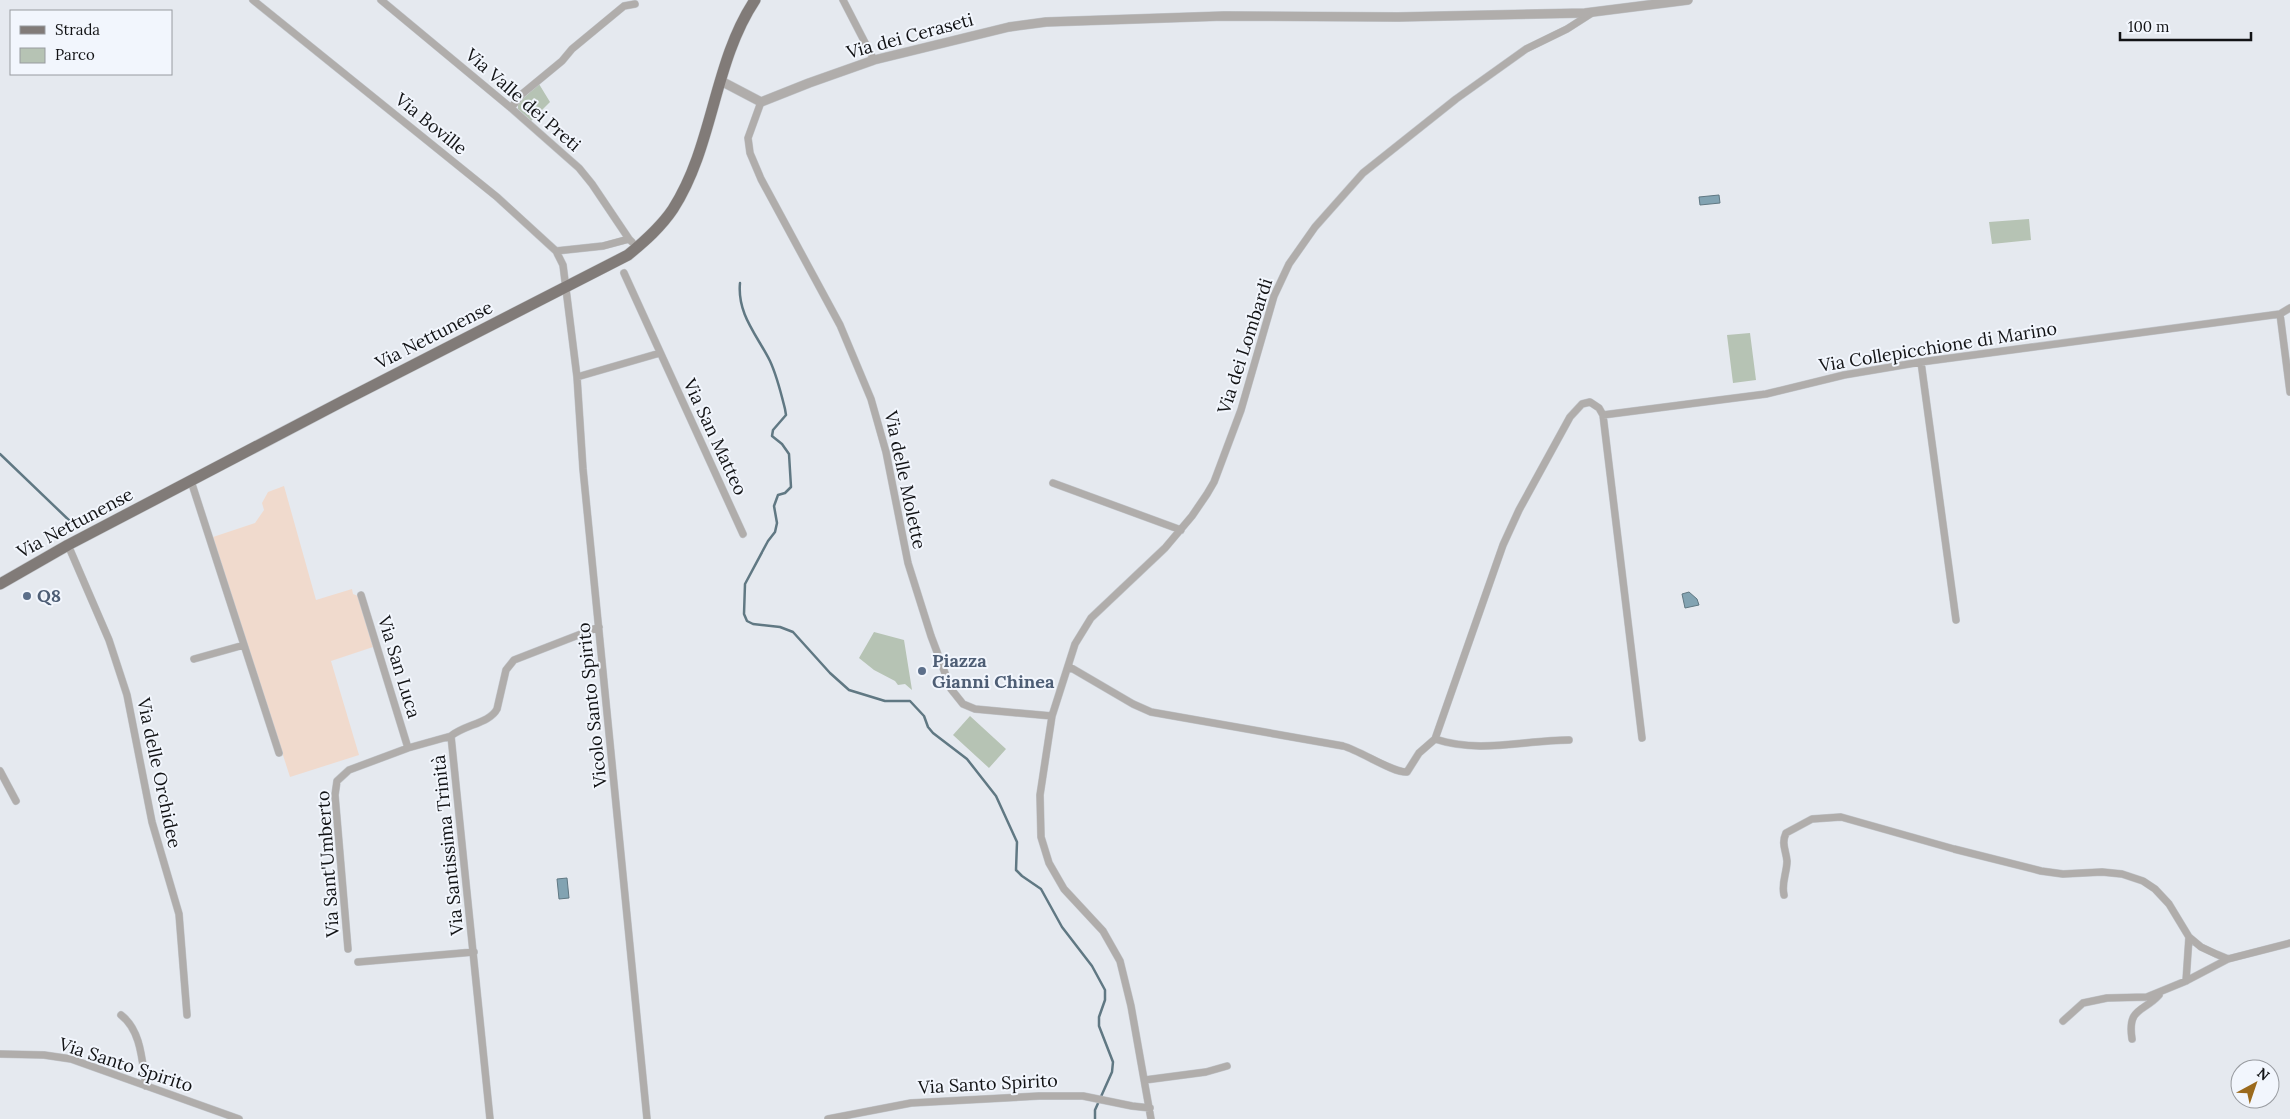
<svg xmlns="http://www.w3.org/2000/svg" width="2290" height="1119" viewBox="0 0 2290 1119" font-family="Lora,serif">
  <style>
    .industrial { fill: #f0dacd }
    .green { fill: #b6c3b4 }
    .water { fill: #82a3b2; stroke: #607883 }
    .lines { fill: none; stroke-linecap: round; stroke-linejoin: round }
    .stream { stroke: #607883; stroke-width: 2.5 }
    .minor-casing { stroke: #c3c7cc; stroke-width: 8 }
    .tertiary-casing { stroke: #c3c7cc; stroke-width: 10 }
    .primary-casing { stroke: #c3c7cc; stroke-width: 12 }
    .minor { stroke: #b0adab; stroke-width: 7 }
    .tertiary { stroke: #b0adab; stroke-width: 9 }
    .primary { stroke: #817b78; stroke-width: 11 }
    .service-dot { fill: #5c6f8a; stroke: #f2f6fd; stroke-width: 2 }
    .labels { text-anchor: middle; stroke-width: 4; stroke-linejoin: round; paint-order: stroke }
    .street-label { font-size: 18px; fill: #121315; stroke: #f2f6fd }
    .service-label { font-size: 18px; font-weight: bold; fill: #4e5e75; stroke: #f2f6fd; text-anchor: start }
  </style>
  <rect width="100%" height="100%" fill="#e5e9ef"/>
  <!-- industrial -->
  <path class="industrial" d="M 284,486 L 316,600 L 352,589 L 353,594 L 358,596 L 373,647 L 331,661 L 359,755 L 290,777 L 213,537 L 255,523 L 264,510 L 262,503 L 268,492 Z"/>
  <!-- green -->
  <path class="green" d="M 539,84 L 550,102 L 531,121 L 518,109 L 518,103 Z
    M 2029,219 L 2031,240 L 1992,244 L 1989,222 Z
    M 1750,333 L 1756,380 L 1733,383 L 1727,335 Z
    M 874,632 L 904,640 L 912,690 L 905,684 L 898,685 L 895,681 L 874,670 L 859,658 Z
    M 970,716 L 1006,749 L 989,768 L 953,735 Z"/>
  <!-- water -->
  <path class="water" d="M 1719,195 L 1720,203 L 1700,205 L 1699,197 Z
    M 1689,592 L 1697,599 L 1699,605 L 1685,608 L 1682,594 Z
    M 567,878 L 569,898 L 559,899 L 557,879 Z"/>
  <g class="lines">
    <!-- stream -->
    <path class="stream" d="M 740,283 C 737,314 757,335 770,361 C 777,376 781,393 785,409 L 786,415 L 773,430 L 772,436 L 782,444 L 789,454 L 791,487 L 785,493 L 778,495 L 774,506 L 777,523 L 775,532 L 768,541 L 745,584 L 744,614 L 747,621 L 753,624 L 780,627 L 793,632 L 830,673 L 849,690 L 885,701 L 910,701 L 924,716 L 928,727 L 933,733 L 967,759 L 996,796 L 1017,842 L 1016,870 L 1022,876 L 1041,889 L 1062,927 L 1092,966 L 1105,990 L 1105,1000 L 1099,1017 L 1099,1026 L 1113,1062 L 1112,1072 L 1095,1110 L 1095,1119
      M 0,454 L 73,524"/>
    <defs>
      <path id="minor" d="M 253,0 L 497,197 L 556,251 L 563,265 L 577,377 L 583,469 L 647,1119
        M 381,0 L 511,108 L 579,168 L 592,184 L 629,239
        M 843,0 L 874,60
        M 761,102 L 748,138 L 750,153 L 761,179 L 840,325 L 871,399 L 886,452 L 908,563 L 931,636 L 951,689 L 963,704 L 975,709 L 1052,716
        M 511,108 L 522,94 L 562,61 L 572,49 L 624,6 L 635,4
        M 556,251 L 603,246 L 629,239 L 632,242
        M 624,273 L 743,534
        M 2280,314 L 2290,392
        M 1921,362 L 1956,620
        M 577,377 L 660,353
        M 1603,415 L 1766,394 L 1844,375 L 1921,362 L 2280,314 L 2290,308
        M 191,481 L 279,753
        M 1053,483 L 1181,530
        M 68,545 L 109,640 L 127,695 L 152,822 L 179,914 L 187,1015
        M 361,595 L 408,748
        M 194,659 L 244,645
        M 1068,666 L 1133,704 L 1151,712 L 1343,746 C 1361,751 1393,773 1407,772 L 1419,753 L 1435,739 L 1503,545 L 1519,510 L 1570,417 L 1582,404 L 1590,402 L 1599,408 L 1603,415 L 1642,738
        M 1435,739 C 1480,754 1524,740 1569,740
        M 0,771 L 16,801
        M 1784,895 C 1781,883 1787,873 1787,861 C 1786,850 1781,844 1786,833 L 1812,819 L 1841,817 L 1954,849 L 2041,871 L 2063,874 L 2102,872 L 2122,874 L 2143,881 L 2155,889 L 2169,904 L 2189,937 L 2201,947 L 2216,954 L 2228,959 L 2290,943
        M 348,949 L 335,795 L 337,781 L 349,770 L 408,748 L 451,736
        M 358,962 L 474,952
        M 2186,981 L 2189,937
        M 121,1015 C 142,1031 142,1063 146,1086
        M 2063,1021 L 2083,1003 L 2107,998 L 2147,997 L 2186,981 L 2228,959
        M 2132,1039 C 2127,1007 2144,1012 2159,995
        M 0,1054 L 44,1055 L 71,1059 L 239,1119
        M 1145,1080 L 1206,1072 L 1227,1066
        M 490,1119 L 451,736 C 464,725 490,723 497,709 L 506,670 L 514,660 L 599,627
        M 828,1119 L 911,1103 L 1039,1096 L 1083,1096 L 1132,1106 L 1150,1108
        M 1151,1119 L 1131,1006 L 1120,961 L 1103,931 L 1064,889 L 1049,863 L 1041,837 L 1040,795 L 1052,716 L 1075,644 L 1091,618 L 1165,548 L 1192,516 L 1207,494 L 1214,482 L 1241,410 L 1274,296 L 1289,264 L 1315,227 L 1363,173 L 1456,99 L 1526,49 L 1567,29 L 1592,13"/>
      <path id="tertiary" d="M 721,81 L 761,102 L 809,83 L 874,60 L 1009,27 L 1046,22 L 1224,16 L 1398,17 L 1585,13 L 1688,0"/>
      <path id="primary" d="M 0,584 L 68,545 L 343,401 L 628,255 C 645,241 661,227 673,209 C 714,145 713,63 755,0"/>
    </defs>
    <!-- minor casing -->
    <use href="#minor" class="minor-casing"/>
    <!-- tertiary casing -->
    <use href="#tertiary" class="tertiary-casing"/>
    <!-- primary casing -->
    <use href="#primary" class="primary-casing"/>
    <!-- minor -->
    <use href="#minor" class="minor"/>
    <!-- tertiary -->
    <use href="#tertiary" class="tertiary"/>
    <!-- primary -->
    <use href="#primary" class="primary"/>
  </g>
  <!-- markers -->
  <g class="service-dot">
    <circle cx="27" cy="596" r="5"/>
    <circle cx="922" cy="671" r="5"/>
  </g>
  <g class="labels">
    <!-- street labels -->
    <g class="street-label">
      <text transform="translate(910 36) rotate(-15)" y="6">Via dei Ceraseti</text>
      <text transform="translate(523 100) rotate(41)" y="6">Via Valle dei Preti</text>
      <text transform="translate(431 124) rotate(39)" y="6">Via Boville</text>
      <text transform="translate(434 335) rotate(-27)" y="6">Via Nettunense</text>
      <text transform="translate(1245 346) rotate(-72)" y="6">Via dei Lombardi</text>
      <text transform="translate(1938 347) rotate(-9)" y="6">Via Collepicchione di Marino</text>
      <text transform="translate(715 437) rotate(65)" y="6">Via San Matteo</text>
      <text transform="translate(905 480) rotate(78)" y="6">Via delle Molette</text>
      <text transform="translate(75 523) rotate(-28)" y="6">Via Nettunense</text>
      <text transform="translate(399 667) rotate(73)" y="6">Via San Luca</text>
      <text transform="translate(592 705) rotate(-96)" y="6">Vicolo Santo Spirito</text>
      <text transform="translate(159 773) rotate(78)" y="6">Via delle Orchidee</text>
      <text transform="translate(448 845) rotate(-96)" y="6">Via Santissima Trinità</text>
      <text transform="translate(328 864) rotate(-94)" y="6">Via Sant'Umberto</text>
      <text transform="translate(126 1065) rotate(18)" y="6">Via Santo Spirito</text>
      <text transform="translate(988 1084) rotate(-3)" y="6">Via Santo Spirito</text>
    </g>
    <!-- service labels -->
    <g class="service-label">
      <text x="37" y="602">Q8</text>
      <text x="932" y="667">Piazza<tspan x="932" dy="21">Gianni Chinea</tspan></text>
    </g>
  </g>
  <!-- legend -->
  <rect x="10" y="10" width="162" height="65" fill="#f2f6fd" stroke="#989ba0"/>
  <rect x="20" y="26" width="25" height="8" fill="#817b78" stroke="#989ba0"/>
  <text x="55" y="35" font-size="15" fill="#121315">Strada</text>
  <rect x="20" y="48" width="25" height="15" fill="#b6c3b4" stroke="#989ba0"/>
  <text x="55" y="60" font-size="15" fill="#121315">Parco</text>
  <!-- north arrow -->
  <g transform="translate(2255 1084) rotate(40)"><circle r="24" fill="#f2f6fd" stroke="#989ba0"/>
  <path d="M0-4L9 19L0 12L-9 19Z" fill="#9b6a1d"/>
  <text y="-8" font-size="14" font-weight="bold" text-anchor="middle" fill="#121315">N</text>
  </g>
  <!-- scale -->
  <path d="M2120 32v8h131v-8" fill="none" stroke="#121315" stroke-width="2.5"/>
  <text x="2128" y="32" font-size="15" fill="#121315" stroke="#f2f6fd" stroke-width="4" paint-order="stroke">100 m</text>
</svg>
